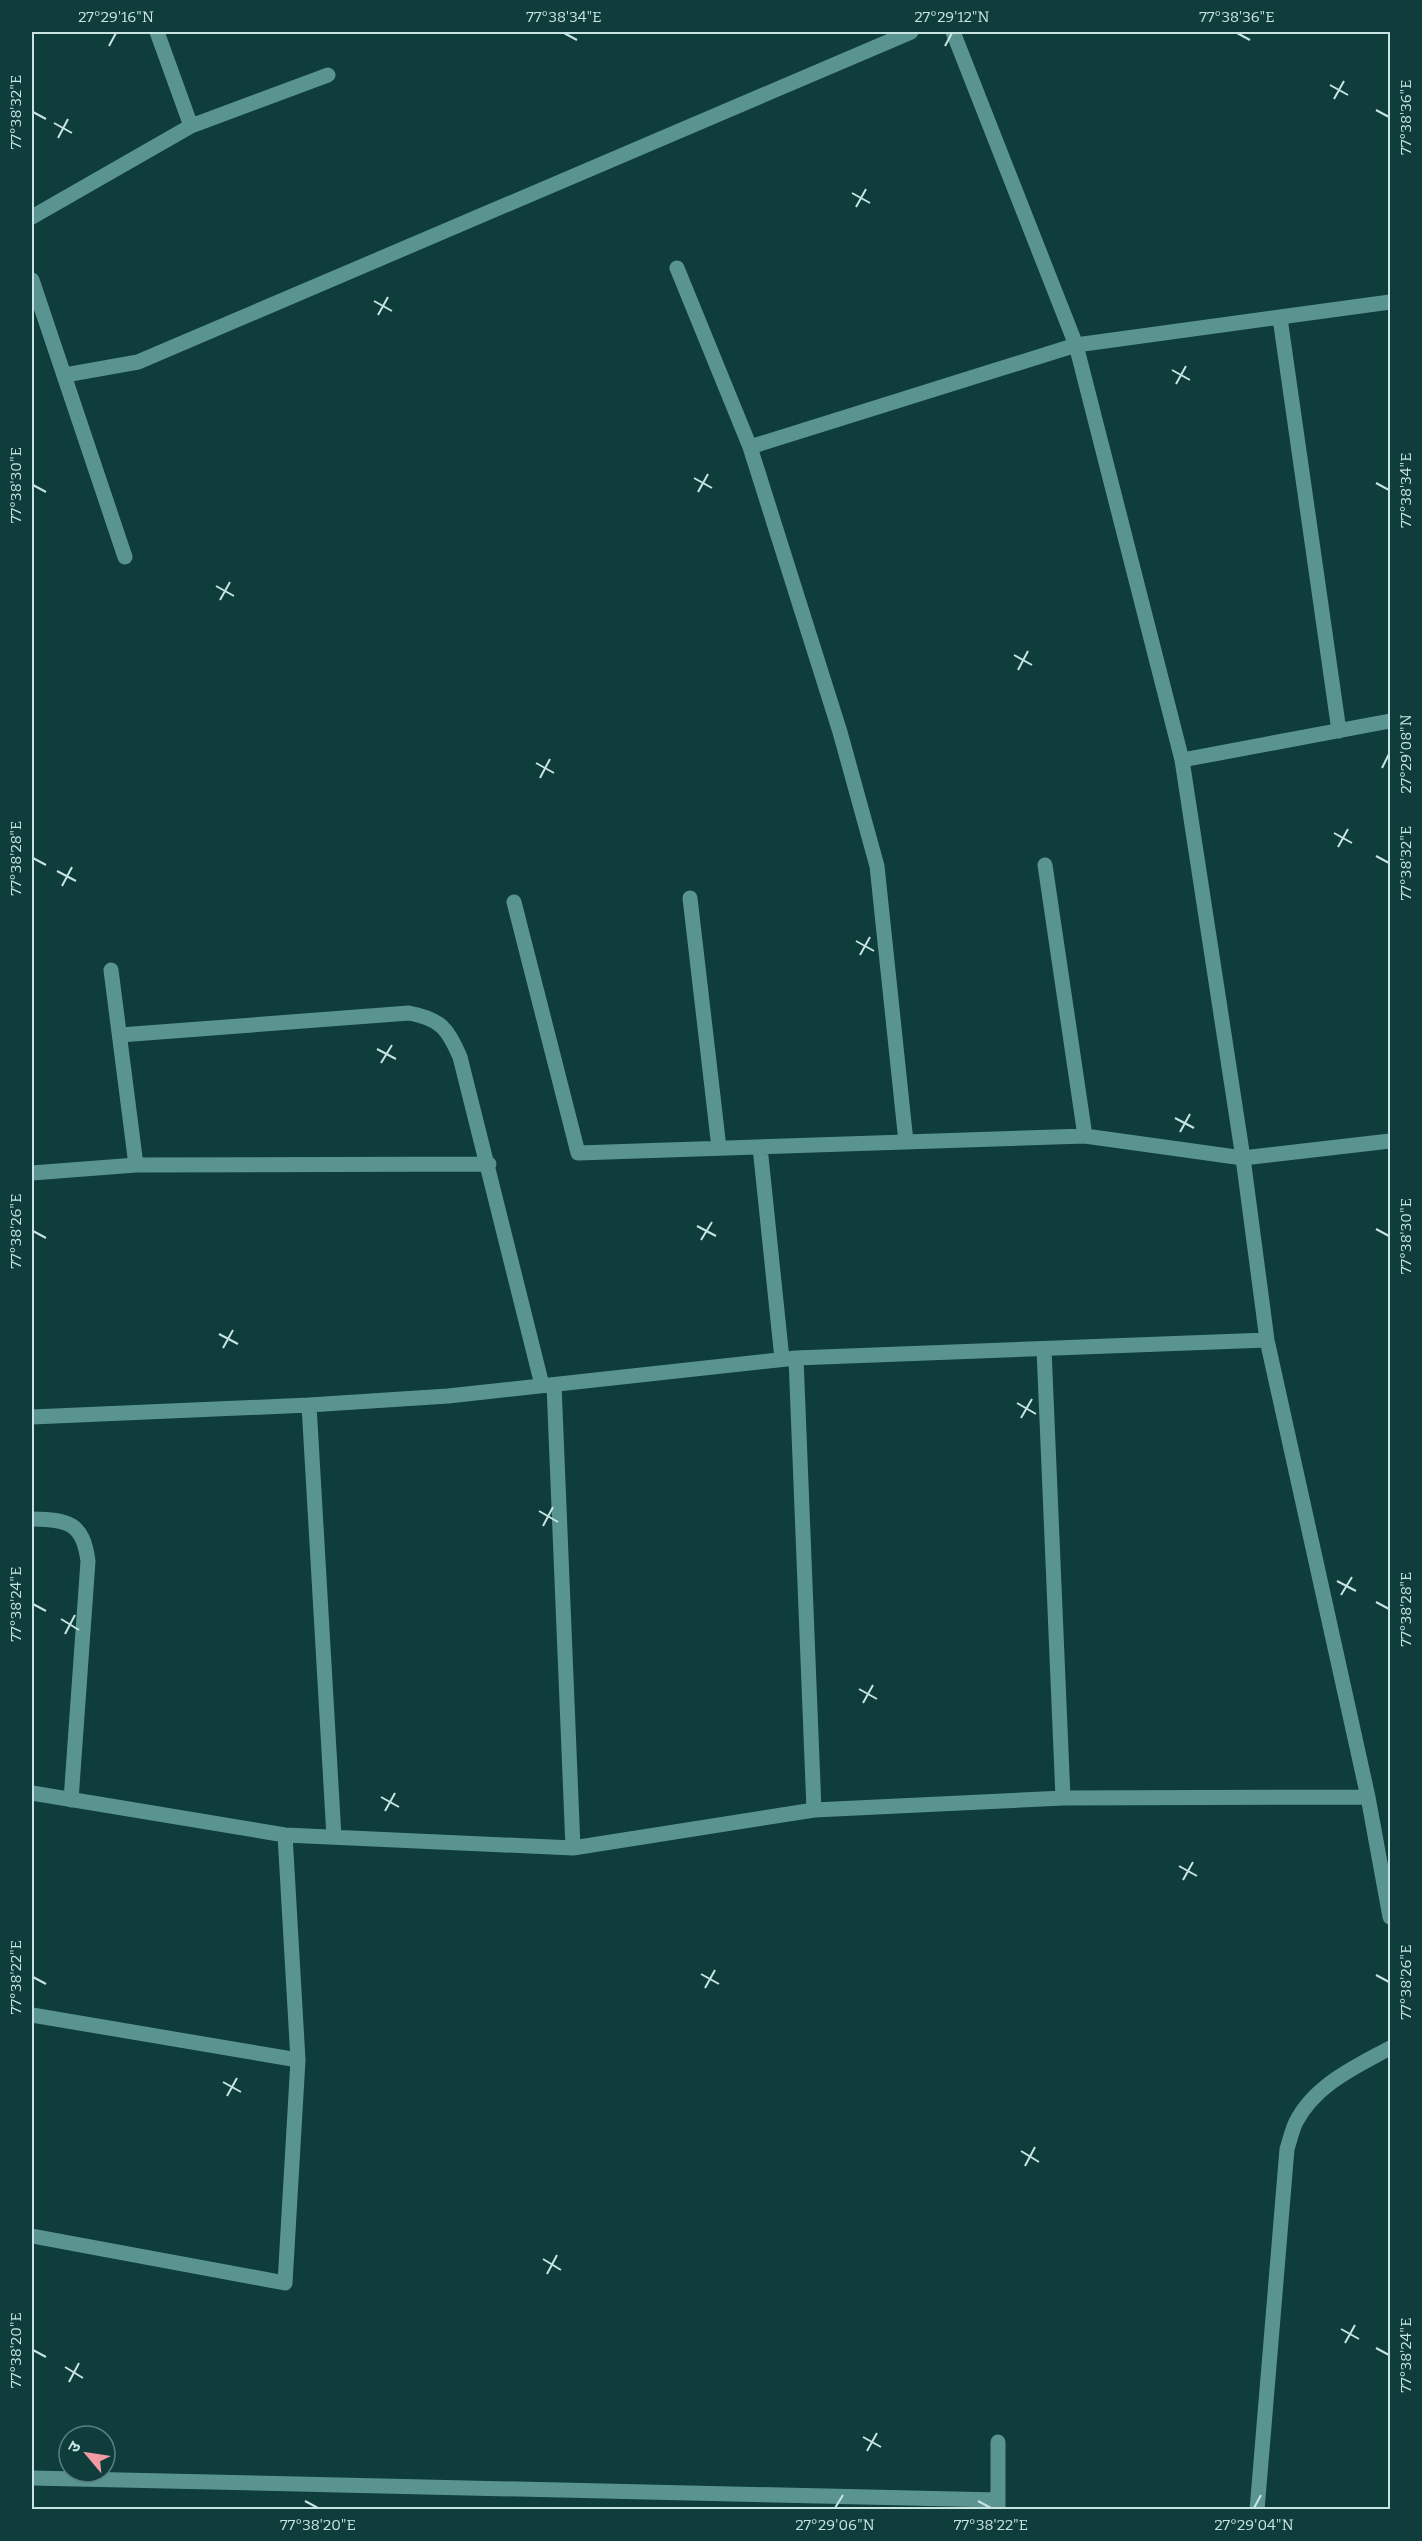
<svg xmlns="http://www.w3.org/2000/svg" width="1422" height="2541" viewBox="0 0 1422 2541" font-family="Bitter,'Noto Sans Devanagari',serif">
  <style>
    .lines { fill: none; stroke-linecap: round; stroke-linejoin: round }
    .minor { stroke: #5a9491; stroke-width: 15 }
    .ticks { fill: none; stroke: #c7e4e2; stroke-width: 2 }
    .neatline { fill: none; stroke: #c7e4e2; stroke-width: 2 }
    .ticks-label { font-size: 15px; text-anchor: middle; fill: #c7e4e2 }
  </style>
  <rect width="100%" height="100%" fill="#0e3d3b"/>
  <g class="lines">
    <!-- minor -->
    <path class="minor" d="M 157,32 L 191,126
      M 953,32 L 1076,345 L 1182,760 L 1243,1158 L 1267,1340 L 1368,1797 L 1390,1917
      M 32,217 L 191,126 L 328,75
      M 677,268 L 750,447 L 840,732 L 877,866 L 906,1142
      M 32,280 L 125,557
      M 1280,318 L 1339,731
      M 65,375 L 138,362 L 911,32
      M 750,447 L 1076,345 L 1390,302
      M 1182,760 L 1390,721
      M 1045,865 L 1085,1136
      M 690,898 L 719,1148
      M 514,902 L 578,1153 L 1085,1136 L 1243,1158 L 1390,1141
      M 111,970 L 136,1165
      M 120,1035 L 409,1013 C 441,1019 448,1029 460,1057 L 542,1385
      M 760,1147 L 782,1359
      M 32,1173 L 136,1165 L 489,1164
      M 1044,1349 L 1063,1798
      M 796,1358 L 814,1810
      M 554,1385 L 573,1848
      M 309,1405 L 334,1837
      M 32,1417 L 309,1405 L 448,1396 L 796,1358 L 1267,1340
      M 32,1519 C 68,1520 83,1522 88,1561 L 71,1800
      M 32,1793 L 285,1835 L 573,1848 L 814,1810 L 1063,1798 L 1368,1797
      M 32,2015 L 298,2060
      M 32,2236 L 285,2283 L 298,2060 L 285,1835
      M 998,2442 L 998,2508
      M 32,2478 L 998,2500
      M 1257,2510 L 1287,2149 C 1290,2140 1292,2130 1296,2122 C 1315,2085 1355,2067 1390,2048"/>
  </g>
  <!-- ticks -->
  <path class="ticks" d="M 564,33 L 577,40M 1237,33 L 1250,40M 109,46 L 116,33M 945,46 L 952,33M 1330,85 L 1348,95M 1334,99 L 1344,81M 1376,110 L 1389,117M 33,112 L 46,119M 54,123 L 72,133M 58,138 L 68,119M 852,193 L 870,203M 856,207 L 866,189M 374,301 L 392,311M 378,315 L 388,297M 1172,370 L 1190,380M 1176,384 L 1186,366M 694,478 L 712,488M 1376,483 L 1389,490M 33,485 L 46,492M 698,492 L 708,474M 216,586 L 234,596M 220,600 L 230,582M 1014,655 L 1032,665M 1018,670 L 1028,651M 536,763 L 554,773M 1382,768 L 1389,754M 540,778 L 550,759M 1334,833 L 1352,843M 1338,847 L 1348,829M 1376,856 L 1389,863M 33,858 L 46,865M 57,871 L 76,881M 62,886 L 72,867M 856,941 L 874,951M 860,955 L 870,937M 377,1049 L 396,1059M 381,1063 L 392,1045M 1175,1118 L 1194,1128M 1180,1132 L 1190,1114M 697,1226 L 716,1236M 1376,1229 L 1389,1236M 33,1231 L 46,1238M 701,1240 L 712,1222M 219,1334 L 238,1344M 223,1348 L 233,1330M 1017,1403 L 1036,1414M 1021,1418 L 1032,1399M 539,1511 L 558,1522M 543,1526 L 553,1507M 1337,1581 L 1356,1591M 1341,1595 L 1352,1577M 1376,1602 L 1389,1609M 33,1604 L 46,1611M 61,1619 L 79,1630M 65,1634 L 75,1615M 859,1689 L 877,1699M 863,1703 L 873,1685M 381,1797 L 399,1807M 385,1811 L 395,1793M 1179,1866 L 1197,1876M 1183,1880 L 1193,1862M 701,1974 L 719,1984M 1376,1975 L 1389,1982M 33,1977 L 46,1984M 705,1988 L 715,1970M 223,2082 L 241,2092M 227,2096 L 237,2078M 1021,2151 L 1039,2162M 1025,2166 L 1035,2147M 543,2259 L 561,2270M 547,2274 L 557,2255M 1341,2329 L 1359,2339M 1345,2343 L 1355,2325M 1376,2348 L 1389,2355M 33,2350 L 46,2357M 65,2367 L 83,2378M 69,2382 L 79,2363M 863,2437 L 881,2447M 867,2451 L 877,2433M 305,2501 L 318,2508M 978,2501 L 991,2508M 835,2508 L 843,2495M 1254,2508 L 1261,2495"/>
  <!-- border -->
  <rect width="1422" height="2541" fill="none" stroke="#0e3d3b" stroke-width="66"/>
  <!-- north arrow -->
  <g transform="translate(87 2454) rotate(299)"><circle r="28" fill="#0e3d3b" stroke="#58807e" stroke-width="1.5"/>
  <path d="M0-4.5L10 22L0 15L-10 22Z" fill="#f49aa5"/>
  <text y="-9" font-size="16" font-weight="bold" text-anchor="middle" fill="#c7e4e2">उ</text>
  </g>
  <rect x="33" y="33" width="1356" height="2475" class="neatline"/>
  <g class="ticks-label">
    <text x="116" y="22">27°29'16"N</text>
    <text x="564" y="22">77°38'34"E</text>
    <text x="952" y="22">27°29'12"N</text>
    <text x="1237" y="22">77°38'36"E</text>
    <text transform="translate(16 112) rotate(-90)" y="5">77°38'32"E</text>
    <text transform="translate(1406 117) rotate(-90)" y="5">77°38'36"E</text>
    <text transform="translate(16 485) rotate(-90)" y="5">77°38'30"E</text>
    <text transform="translate(1406 490) rotate(-90)" y="5">77°38'34"E</text>
    <text transform="translate(1406 754) rotate(-90)" y="5">27°29'08"N</text>
    <text transform="translate(16 858) rotate(-90)" y="5">77°38'28"E</text>
    <text transform="translate(1406 863) rotate(-90)" y="5">77°38'32"E</text>
    <text transform="translate(16 1231) rotate(-90)" y="5">77°38'26"E</text>
    <text transform="translate(1406 1236) rotate(-90)" y="5">77°38'30"E</text>
    <text transform="translate(16 1604) rotate(-90)" y="5">77°38'24"E</text>
    <text transform="translate(1406 1609) rotate(-90)" y="5">77°38'28"E</text>
    <text transform="translate(16 1977) rotate(-90)" y="5">77°38'22"E</text>
    <text transform="translate(1406 1982) rotate(-90)" y="5">77°38'26"E</text>
    <text transform="translate(16 2350) rotate(-90)" y="5">77°38'20"E</text>
    <text transform="translate(1406 2355) rotate(-90)" y="5">77°38'24"E</text>
    <text x="318" y="2530">77°38'20"E</text>
    <text x="835" y="2530">27°29'06"N</text>
    <text x="991" y="2530">77°38'22"E</text>
    <text x="1254" y="2530">27°29'04"N</text>
  </g>
</svg>
